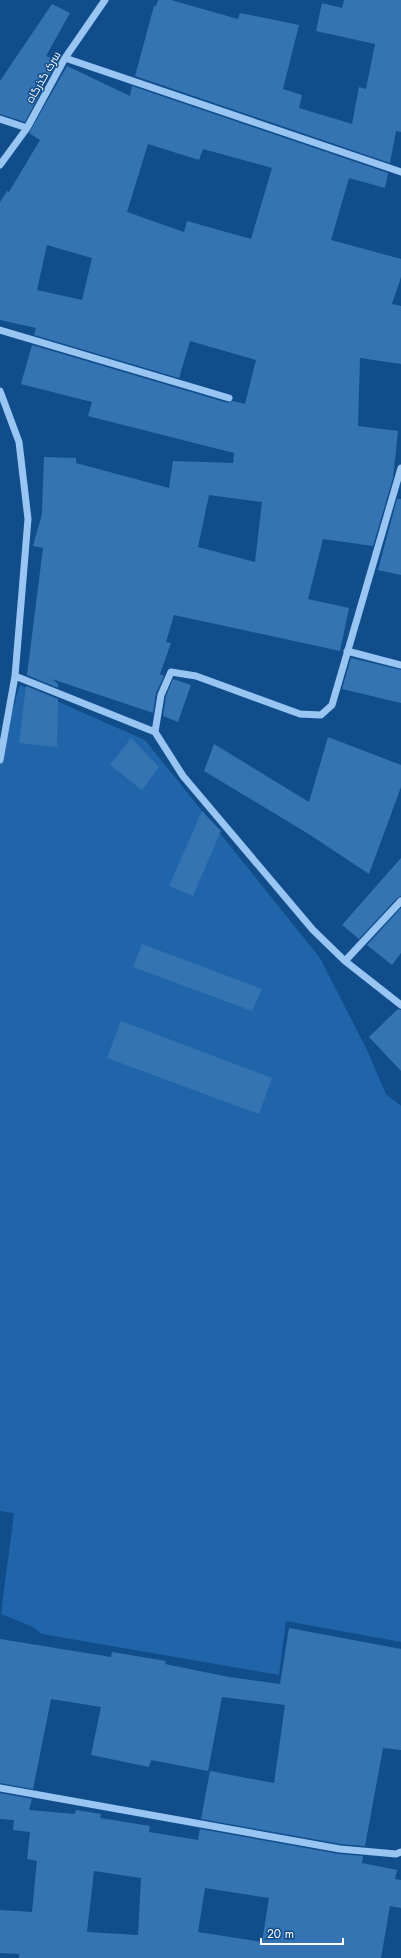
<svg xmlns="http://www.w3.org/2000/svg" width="401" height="1958" viewBox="0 0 401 1958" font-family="Jost,Cairo,sans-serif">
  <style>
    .green { fill: #2065a9 }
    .building { fill: #3574b2; fill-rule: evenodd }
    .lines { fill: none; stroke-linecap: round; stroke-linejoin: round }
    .minor { stroke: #98c5f1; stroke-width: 7 }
    .labels { text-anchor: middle; stroke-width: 3; stroke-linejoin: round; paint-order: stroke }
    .street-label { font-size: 11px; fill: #fff; stroke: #114d8b }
  </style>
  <rect width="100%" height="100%" fill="#114d8b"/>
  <!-- green -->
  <path class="green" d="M 20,685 L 145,740 L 320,958 L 367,1050 L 386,1094 L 401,1106 L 401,1642 L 286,1621 L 279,1675 L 42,1634 L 31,1626 L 1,1614 L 14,1513 L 0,1511 L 0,752 Z"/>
  <!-- building -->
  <path class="building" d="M 158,0 L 171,0 L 238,19 L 240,13 L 299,25 L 283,89 L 302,95 L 299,108 L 352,124 L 359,87 L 366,89 L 375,44 L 316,31 L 322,3 L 342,8 L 344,0 L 401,0 L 401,132 L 396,131 L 390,163 L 135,76 L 154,6 L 156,6 Z
    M 52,4 L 70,13 L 46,56 L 57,61 L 25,122 L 0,114 L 0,81 Z
    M 67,66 L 130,96 L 132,86 L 388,173 L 385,188 L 349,178 L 331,240 L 401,259 L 401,277 L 392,304 L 401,306 L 401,364 L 360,358 L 358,426 L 398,431 L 393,478 L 373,546 L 323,539 L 308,599 L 349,608 L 340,651 L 174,615 L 166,642 L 171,643 L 160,674 L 164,676 L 156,693 L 153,713 L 52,679 L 58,684 L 58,688 L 27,675 L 43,548 L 33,546 L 42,514 L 44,457 L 76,458 L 76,463 L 169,488 L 173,461 L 233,463 L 234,453 L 88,416 L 92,402 L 21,384 L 32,345 L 228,403 L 233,401 L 245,404 L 256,360 L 190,341 L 179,378 L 34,335 L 36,328 L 0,320 L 0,202 L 7,191 L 9,192 L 40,140 L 29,133 ZM 148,144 L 199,160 L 203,149 L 272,168 L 251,239 L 187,221 L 184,232 L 127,212 ZM 47,245 L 92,258 L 82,300 L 37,290 ZM 209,495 L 262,502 L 255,562 L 198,547 Z
    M 397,499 L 401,499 L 401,575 L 378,570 Z
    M 351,658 L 401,670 L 401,703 L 342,689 Z
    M 173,679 L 191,685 L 178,722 L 163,716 L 166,696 Z
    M 26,686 L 58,699 L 57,747 L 19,743 Z
    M 328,737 L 401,765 L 401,787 L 369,874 L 307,833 L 204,771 L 214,744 L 309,802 Z
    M 131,738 L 159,767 L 142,790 L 110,765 Z
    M 202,811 L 221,831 L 193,896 L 169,886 Z
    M 401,858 L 401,896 L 397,898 L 359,939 L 342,925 Z
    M 401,908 L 401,953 L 392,965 L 367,945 Z
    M 142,944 L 262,989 L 252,1011 L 133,967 Z
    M 398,1009 L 401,1010 L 401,1071 L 369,1037 Z
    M 121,1021 L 272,1078 L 259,1114 L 107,1058 Z
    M 289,1628 L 401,1649 L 401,1750 L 383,1748 L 365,1846 L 341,1844 L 201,1819 L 210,1771 L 274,1783 L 285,1705 L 222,1697 L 208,1771 L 151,1760 L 149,1767 L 91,1755 L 101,1707 L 51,1699 L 33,1789 L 0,1783 L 0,1639 L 111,1657 L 112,1652 L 166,1661 L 165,1664 L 229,1677 L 280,1684 Z
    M 0,1793 L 32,1799 L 29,1810 L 75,1814 L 76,1810 L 101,1814 L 100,1818 L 150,1826 L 149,1832 L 198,1840 L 200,1829 L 339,1854 L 363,1856 L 362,1863 L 397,1870 L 395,1879 L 401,1880 L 401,1908 L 390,1906 L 381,1958 L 19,1958 L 19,1954 L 0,1953 L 0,1910 L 32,1912 L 37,1861 L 27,1859 L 30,1832 L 13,1830 L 14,1820 L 0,1819 ZM 94,1871 L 141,1878 L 138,1935 L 87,1932 ZM 205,1888 L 269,1898 L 262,1942 L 198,1932 Z"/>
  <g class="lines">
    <!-- minor -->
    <path class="minor" d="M 65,58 L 401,172
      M 0,119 L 27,128
      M 0,165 L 27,128 L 65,58 L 105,0
      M 0,330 L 229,398
      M 0,391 L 19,442 L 28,519 L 15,676 L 0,760
      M 347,651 L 401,665
      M 15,676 L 155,732 L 183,776 L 313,930 L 345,961 L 401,1005
      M 155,732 L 161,695 L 171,672 L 196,676 L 300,714 L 321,715 L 332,705 L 401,468
      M 345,961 L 401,901
      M 0,1788 L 340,1849 L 396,1854 L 401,1852"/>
  </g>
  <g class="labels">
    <!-- street labels -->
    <g class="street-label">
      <text transform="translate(43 77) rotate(-60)" y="4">سرک گذرگاه</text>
    </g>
  </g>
  <!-- scale -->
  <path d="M261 1938v6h82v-6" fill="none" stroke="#ffffff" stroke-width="2"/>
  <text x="267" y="1938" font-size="12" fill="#ffffff" stroke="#114d8b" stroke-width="3" paint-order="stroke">20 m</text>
</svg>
